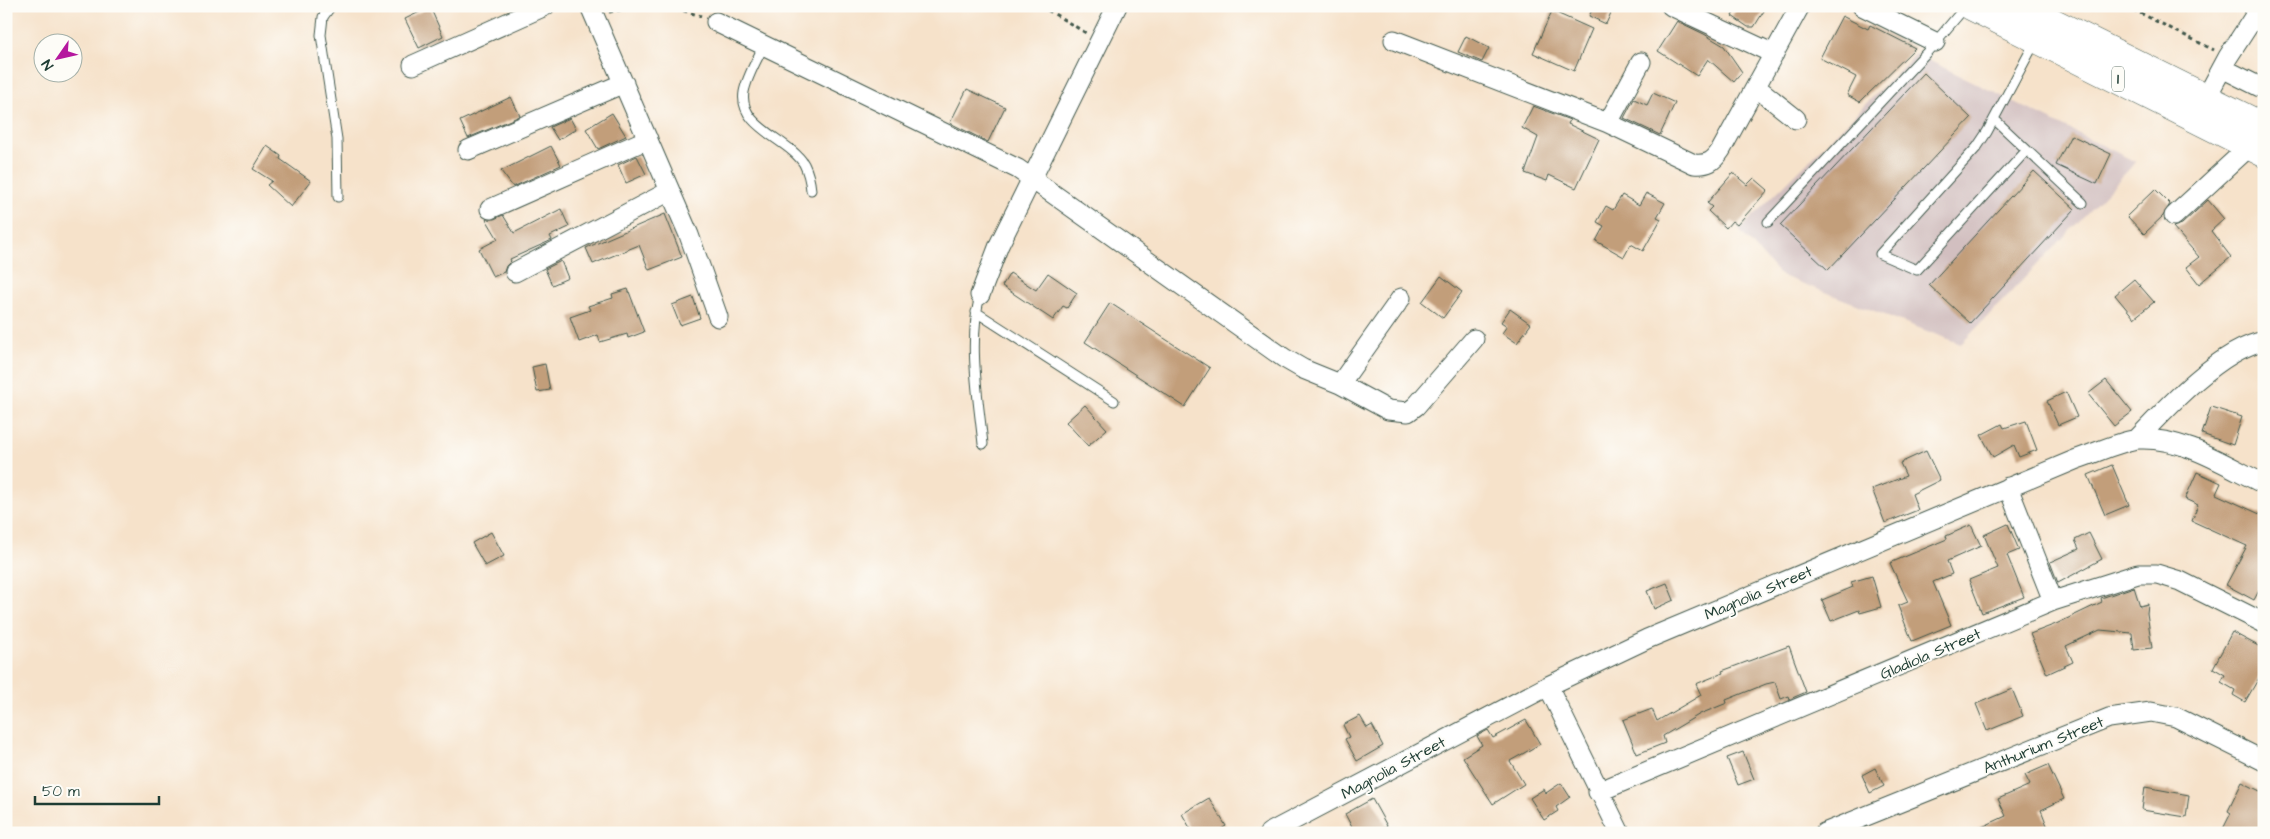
<svg xmlns="http://www.w3.org/2000/svg" width="2270" height="839" viewBox="0 0 2270 839" font-family="'Architects Daughter',sans-serif">
  <style>
    .industrial { fill: #d2bfc0 }
    .building { fill: #c29e7a }
    .lines { fill: none; stroke-linecap: round; stroke-linejoin: round }
    .lane-casing { stroke: #3f564a; stroke-width: 11 }
    .street-casing { stroke: #3f564a; stroke-width: 21 }
    .highway-casing { stroke: #3f564a; stroke-width: 29 }
    .path { stroke: #3f564a; stroke-width: 3; stroke-dasharray: 4 4; stroke-linecap: butt }
    .lane { stroke: #fff; stroke-width: 9 }
    .street { stroke: #fff; stroke-width: 19 }
    .highway { stroke: #fff; stroke-width: 28 }
    .labels { text-anchor: middle; stroke-width: 4; stroke-linejoin: round; paint-order: stroke }
    .shield { fill: #fdfcf7; stroke: #62766e; stroke-width: 1 }
    .shield-label { font-size: 15px; font-weight: bold; fill: #1f3d34 }
    .street-label { font-size: 16px; fill: #1f3d34; stroke: #fdfcf7 }
  </style>
  <rect width="100%" height="100%" fill="#fdfcf7"/>
  <filter id="ink" filterUnits="userSpaceOnUse"><feTurbulence type="fractalNoise" baseFrequency=".02" numOctaves="2"/><feDisplacementMap in="SourceGraphic" scale="10" xChannelSelector="R" yChannelSelector="G"/><feConvolveMatrix kernelMatrix="1 2 1 2 8 2 1 2 1" color-interpolation-filters="sRGB"/></filter>
  <filter id="wash" filterUnits="userSpaceOnUse"><feTurbulence type="fractalNoise" baseFrequency=".0096" numOctaves="4" result="noise"/><feDisplacementMap in="SourceGraphic" scale="20" xChannelSelector="R" yChannelSelector="G"/><feGaussianBlur stdDeviation="1.12" result="paint"/><feColorMatrix in="noise" values="0 0 0 0 0 0 0 0 0 0 0 0 0 0 0 0 0 1.4 0 .05"/><feComposite in="paint" operator="in"/></filter>
  <g filter="url(#wash)">
    <rect width="100%" height="100%" fill="#f6e2ca"/>
    <!-- industrial -->
    <path class="industrial" d="M 1916,54 L 2136,162 L 1961,344 L 1780,275 L 1739,230 Z"/>
    <g id="blocks">
      <!-- building -->
      <path class="building" d="M 1594,6 L 1614,6 L 1606,24 L 1589,16 Z
        M 1738,6 L 1767,6 L 1754,27 L 1748,27 L 1732,16 Z
        M 430,7 L 443,36 L 419,48 L 405,19 Z
        M 1552,11 L 1592,29 L 1574,71 L 1533,53 Z
        M 1842,16 L 1868,29 L 1870,25 L 1915,48 L 1860,102 L 1847,95 L 1856,77 L 1820,58 Z
        M 1677,21 L 1704,34 L 1724,46 L 1742,72 L 1734,82 L 1708,59 L 1697,76 L 1658,51 Z
        M 1466,36 L 1489,48 L 1482,62 L 1458,52 Z
        M 1924,73 L 1971,118 L 1828,270 L 1780,225 Z
        M 967,89 L 1005,107 L 988,142 L 950,123 Z
        M 1653,93 L 1675,103 L 1660,135 L 1624,118 L 1634,99 L 1647,105 Z
        M 511,97 L 520,116 L 468,138 L 460,121 Z
        M 1533,106 L 1570,120 L 1568,124 L 1599,139 L 1576,188 L 1549,175 L 1547,181 L 1525,173 L 1538,137 L 1522,128 Z
        M 612,113 L 626,136 L 598,149 L 586,129 Z
        M 570,118 L 576,129 L 558,140 L 550,127 Z
        M 2071,135 L 2111,154 L 2097,184 L 2056,165 Z
        M 267,146 L 281,156 L 280,159 L 311,181 L 291,207 L 267,185 L 272,181 L 253,169 Z
        M 551,146 L 561,165 L 513,187 L 501,171 Z
        M 637,156 L 646,174 L 626,183 L 618,165 Z
        M 2034,171 L 2075,209 L 1970,323 L 1929,285 Z
        M 1733,173 L 1747,185 L 1754,178 L 1768,190 L 1737,225 L 1732,221 L 1726,228 L 1708,211 L 1712,207 L 1707,203 Z
        M 2155,189 L 2170,204 L 2163,216 L 2144,234 L 2127,216 Z
        M 1646,193 L 1665,203 L 1657,217 L 1661,219 L 1643,251 L 1631,244 L 1624,257 L 1596,241 L 1604,226 L 1597,222 L 1606,206 L 1613,210 L 1622,195 L 1639,205 Z
        M 2208,200 L 2224,219 L 2211,231 L 2231,257 L 2199,284 L 2186,267 L 2199,257 L 2173,227 L 2182,224 Z
        M 561,209 L 569,227 L 550,236 L 552,240 L 510,259 L 511,261 L 506,266 L 504,272 L 493,277 L 479,249 L 498,239 L 486,219 L 494,219 L 503,215 L 514,233 Z
        M 665,214 L 682,257 L 649,270 L 639,245 L 593,264 L 586,248 Z
        M 561,261 L 568,278 L 552,285 L 545,269 Z
        M 1010,273 L 1036,290 L 1048,273 L 1077,293 L 1067,308 L 1063,306 L 1053,320 L 1002,286 Z
        M 1441,276 L 1462,292 L 1443,318 L 1422,302 Z
        M 2134,279 L 2154,302 L 2134,318 L 2115,295 Z
        M 628,289 L 644,332 L 628,338 L 627,334 L 600,342 L 598,335 L 579,342 L 570,317 L 590,310 L 588,306 L 613,298 L 612,294 Z
        M 693,297 L 700,318 L 680,325 L 672,305 Z
        M 1110,303 L 1210,368 L 1185,407 L 1085,342 Z
        M 1510,309 L 1531,324 L 1517,343 L 1502,333 L 1507,326 L 1501,322 Z
        M 545,364 L 550,390 L 537,392 L 532,367 Z
        M 2106,380 L 2132,412 L 2114,426 L 2088,394 Z
        M 2066,392 L 2077,417 L 2058,425 L 2047,401 Z
        M 1085,405 L 1107,429 L 1088,446 L 1066,422 Z
        M 2211,407 L 2242,417 L 2233,445 L 2202,434 Z
        M 2026,421 L 2037,450 L 2019,457 L 2014,445 L 1993,457 L 1981,435 L 2002,424 L 2004,428 Z
        M 1926,451 L 1940,480 L 1912,494 L 1918,510 L 1885,523 L 1872,489 L 1906,476 L 1900,463 Z
        M 2112,465 L 2129,505 L 2105,515 L 2088,475 Z
        M 2197,472 L 2221,483 L 2216,494 L 2264,516 L 2264,581 L 2254,600 L 2226,585 L 2247,546 L 2192,521 L 2198,505 L 2185,499 Z
        M 2008,524 L 2019,550 L 2007,555 L 2024,597 L 1982,613 L 1969,580 L 1998,568 L 1984,535 Z
        M 1971,525 L 1981,546 L 1947,561 L 1952,574 L 1933,582 L 1951,625 L 1912,641 L 1898,606 L 1908,602 L 1890,563 L 1947,539 L 1946,536 Z
        M 491,532 L 504,556 L 485,566 L 472,543 Z
        M 2089,533 L 2102,559 L 2058,583 L 2050,562 L 2079,549 L 2075,540 Z
        M 1872,576 L 1881,607 L 1860,613 L 1859,610 L 1831,621 L 1822,600 L 1853,587 L 1851,582 Z
        M 1667,583 L 1674,600 L 1654,609 L 1647,591 Z
        M 2134,587 L 2140,606 L 2148,604 L 2147,613 L 2152,648 L 2134,650 L 2132,633 L 2100,630 L 2066,646 L 2073,662 L 2047,674 L 2030,634 L 2056,624 L 2102,602 L 2101,598 Z
        M 2232,632 L 2264,649 L 2264,669 L 2245,702 L 2233,695 L 2235,690 L 2221,682 L 2225,675 L 2213,668 Z
        M 1789,646 L 1806,692 L 1790,699 L 1789,696 L 1781,699 L 1775,682 L 1766,684 L 1726,700 L 1727,703 L 1700,714 L 1663,736 L 1665,743 L 1637,754 L 1623,720 L 1652,709 L 1657,721 L 1701,695 L 1696,684 L 1723,673 L 1722,671 Z
        M 2012,689 L 2023,716 L 1987,731 L 1976,704 Z
        M 1360,716 L 1367,728 L 1372,725 L 1383,746 L 1357,761 L 1345,739 L 1349,737 L 1343,725 Z
        M 1526,720 L 1540,744 L 1510,761 L 1524,784 L 1493,804 L 1463,757 L 1482,745 L 1477,736 L 1488,730 L 1493,738 Z
        M 1743,752 L 1754,779 L 1738,785 L 1727,758 Z
        M 2048,765 L 2064,799 L 2041,810 L 2050,833 L 1969,833 L 2006,816 L 1998,799 L 2030,785 L 2025,775 Z
        M 1875,768 L 1884,786 L 1870,793 L 1862,775 Z
        M 2242,782 L 2264,793 L 2264,833 L 2221,833 L 2231,813 L 2228,811 Z
        M 1561,783 L 1570,797 L 1556,807 L 1558,811 L 1544,820 L 1530,798 L 1544,789 L 1546,793 Z
        M 2145,787 L 2189,795 L 2186,817 L 2142,810 Z
        M 1209,798 L 1226,826 L 1215,833 L 1193,833 L 1182,814 Z
        M 1372,799 L 1387,826 L 1375,833 L 1355,833 L 1345,814 Z"/>
    </g>
  </g>
  <g filter="url(#ink)">
    <use href="#blocks" fill-opacity="0" stroke="#3f564a" stroke-width="1"/>
    <g class="lines">
      <defs>
        <path id="lane" d="M 331,6 L 323,17 L 321,35 L 337,139 L 338,197
          M 764,45 C 757,60 747,76 744,92 C 738,127 789,139 804,164 C 808,172 810,180 811,190
          M 1994,119 L 2083,203
          M 2027,150 L 1917,270 L 1880,254 L 1977,147 L 1987,132 L 2035,42
          M 1768,222 L 1927,52 L 1966,6
          M 980,295 C 968,343 978,396 983,444
          M 976,312 L 1114,401"/>
        <path id="street" d="M 590,6 L 689,235 L 718,317
          M 1671,6 L 1774,54
          M 1862,6 L 1935,42
          M 716,22 L 1018,169 L 1284,358 L 1303,369 L 1340,384 L 1388,410 L 1408,412 L 1416,406 L 1474,339
          M 1394,40 L 1608,123 L 1694,164 C 1708,165 1713,162 1721,150 L 1800,6
          M 413,65 L 545,6
          M 2222,68 L 2264,89
          M 1756,87 L 1796,119
          M 2206,98 L 2228,57 L 2261,6
          M 1608,123 L 1641,62
          M 468,150 L 624,83
          M 490,209 L 648,139
          M 2174,216 L 2250,146
          M 515,272 L 670,191
          M 980,295 L 999,245 L 1117,6
          M 1340,384 L 1401,298
          M 2137,439 C 2167,407 2221,349 2264,341
          M 2008,487 L 2053,601
          M 1548,686 L 1620,833
          M 1598,792 L 2053,601 L 2138,574 L 2157,574 L 2180,581 L 2264,623
          M 1269,833 L 1548,686 L 1647,639 L 2077,459 C 2093,454 2123,440 2139,439 C 2183,437 2225,465 2264,484
          M 1824,833 L 2109,718 L 2151,712 L 2176,717 L 2264,761"/>
        <path id="highway" d="M 1971,6 L 2264,153
          M 2020,6 L 2264,127"/>
      </defs>
      <!-- lane casing -->
      <use href="#lane" class="lane-casing"/>
      <!-- street casing -->
      <use href="#street" class="street-casing"/>
      <!-- highway casing -->
      <use href="#highway" class="highway-casing"/>
      <!-- path -->
      <path class="path" d="M 668,6 L 701,16
        M 1041,6 L 1086,33
        M 2126,6 L 2214,50
        M 609,12 L 640,6"/>
      <!-- lane -->
      <use href="#lane" class="lane"/>
      <!-- street -->
      <use href="#street" class="street"/>
      <!-- highway -->
      <use href="#highway" class="highway"/>
    </g>
  </g>
  <g class="labels">
    <!-- shield labels -->
    <rect class="shield" x="2112" y="66.5" width="12" height="25" rx="4"/>
    <g class="shield-label">
      <text x="2118" y="84">1</text>
    </g>
    <!-- street labels -->
    <g class="street-label">
      <text transform="translate(1758 592) rotate(-23)" y="6">Magnolia Street</text>
      <text transform="translate(1930 653) rotate(-23)" y="6">Gladiola Street</text>
      <text transform="translate(2043 744) rotate(-22)" y="6">Anthurium Street</text>
      <text transform="translate(1393 767) rotate(-28)" y="6">Magnolia Street</text>
    </g>
  </g>
  <!-- margin -->
  <rect width="2270" height="839" fill="none" stroke="#fdfcf7" stroke-width="25"/>
  <!-- north arrow -->
  <g transform="translate(58 58) rotate(236)"><circle r="24" fill="#fdfcf7" stroke="#a4b0a9"/>
  <path d="M0-4L9 19L0 12L-9 19Z" fill="#b5179e"/>
  <text y="-8" font-size="14" font-weight="bold" text-anchor="middle" fill="#1f3d34">N</text>
  </g>
  <!-- scale -->
  <path d="M35 796v8h124v-8" fill="none" stroke="#1f3d34" stroke-width="2.5"/>
  <text x="42" y="796" font-size="15" fill="#1f3d34" stroke="#fdfcf7" stroke-width="4" paint-order="stroke">50 m</text>
</svg>
